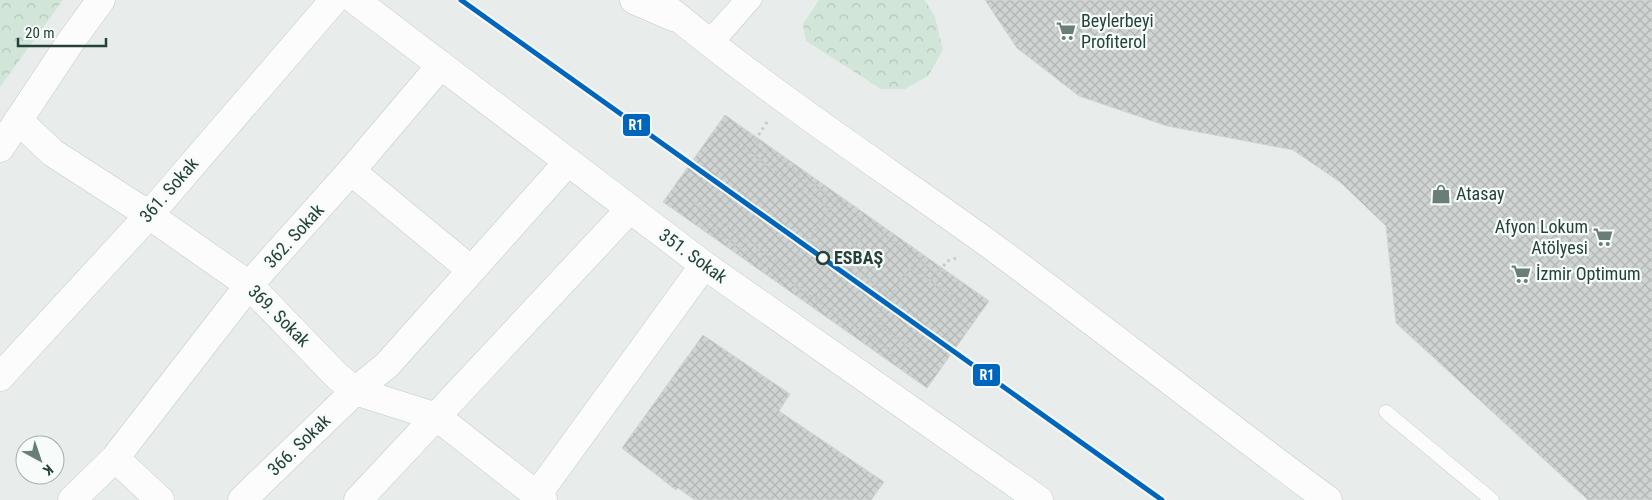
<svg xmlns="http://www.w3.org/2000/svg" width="1652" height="500" viewBox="0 0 1652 500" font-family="'Roboto Condensed',sans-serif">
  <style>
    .forest { fill: url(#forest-crowns) }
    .building { fill: url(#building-cross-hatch); stroke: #d1d6d4 }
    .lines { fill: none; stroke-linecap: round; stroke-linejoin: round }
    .service-casing { stroke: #c5cac8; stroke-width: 15 }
    .minor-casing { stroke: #c5cac8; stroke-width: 29 }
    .tertiary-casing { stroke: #c5cac8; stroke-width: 29 }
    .path { stroke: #c3ccca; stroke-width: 3; stroke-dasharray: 2.5 4; stroke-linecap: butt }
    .service { stroke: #fcfcfc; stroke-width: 14 }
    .minor { stroke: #fcfcfc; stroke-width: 28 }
    .tertiary { stroke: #fcfcfc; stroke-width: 28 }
    .rail-1-casing { stroke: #f7fbf9; stroke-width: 9 }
    .rail-1 { stroke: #0065bd; stroke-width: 5 }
    .stop-dot { fill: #f7fbf9; stroke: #24423a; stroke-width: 2.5 }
    .labels { text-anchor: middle; stroke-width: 4.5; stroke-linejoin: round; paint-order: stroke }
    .poi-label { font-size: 18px; fill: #24423a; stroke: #f7fbf9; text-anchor: start }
    .street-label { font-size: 18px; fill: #24423a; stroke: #f7fbf9 }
    .stop-label { font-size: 18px; font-weight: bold; fill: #24423a; stroke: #f7fbf9; text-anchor: start }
    .line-badge { stroke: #f7fbf9; stroke-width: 2 }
    .badge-label { font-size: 14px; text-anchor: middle; font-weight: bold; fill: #fff }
  </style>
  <defs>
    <pattern id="forest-crowns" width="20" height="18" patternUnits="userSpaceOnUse" patternTransform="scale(1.25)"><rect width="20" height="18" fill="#d1e6d8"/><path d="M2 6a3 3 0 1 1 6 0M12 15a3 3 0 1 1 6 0" fill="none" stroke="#b3c6ba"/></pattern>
    <pattern id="building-cross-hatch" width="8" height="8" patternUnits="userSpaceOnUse" patternTransform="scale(1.25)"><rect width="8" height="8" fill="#cfd4d2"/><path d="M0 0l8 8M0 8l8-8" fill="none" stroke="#b2b7b5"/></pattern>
  </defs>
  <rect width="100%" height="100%" fill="#e8edeb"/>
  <!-- forest -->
  <path class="forest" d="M 0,0 L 63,0 L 0,87 Z
    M 819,0 L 925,0 L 935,17 L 943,50 L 928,76 L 905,89 L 881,89 L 806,41 L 803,24 Z"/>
  <!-- building -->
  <path class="building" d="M 985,0 L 1652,0 L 1652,500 L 1588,500 L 1396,323 L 1386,226 L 1340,182 L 1293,150 L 1167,126 L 1079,96 L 1017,48 Z
    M 725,115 L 989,301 L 927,388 L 663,202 Z
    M 703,335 L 790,394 L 779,411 L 884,482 L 871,500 L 695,500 L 678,488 L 676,490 L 622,448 Z"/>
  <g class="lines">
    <defs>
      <path id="service" d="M 705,40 L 741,0
        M 714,47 L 755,0
        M 1386,412 L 1492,500"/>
      <path id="minor" d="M 351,171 L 471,270
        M 0,377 L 149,215 L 334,0
        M 115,458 L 160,500
        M 537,495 L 704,265
        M 72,500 L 115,458 L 249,285 L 351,171 L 441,65
        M 242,500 L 355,391 L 387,365 L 568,162
        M 358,500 L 630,209"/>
      <path id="tertiary" d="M 355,0 L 704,265 L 1039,500
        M 634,0 L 673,17
        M 657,0 C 762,88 878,164 989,244 C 1103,328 1214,416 1328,500
        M 18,120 L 53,153 L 149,215 L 249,285 L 336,375 L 355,391 L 437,417 L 543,500
        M 0,148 L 71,41 L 101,0"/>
    </defs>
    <!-- service casing -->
    <use href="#service" class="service-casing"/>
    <!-- minor casing -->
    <use href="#minor" class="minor-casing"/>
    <!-- tertiary casing -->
    <use href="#tertiary" class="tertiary-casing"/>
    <!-- path -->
    <path class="path" d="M 767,122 L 754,142 L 938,274 L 947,261 L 957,258
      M 695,203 L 788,270 L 830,209 L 734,142
      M 702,228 L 706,225 L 893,352 L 888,360
      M 809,239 L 891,295
      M 817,300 L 869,225
      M 928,361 L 873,321 L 911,267 L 967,307"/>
    <!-- service -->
    <use href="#service" class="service"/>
    <!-- minor -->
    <use href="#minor" class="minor"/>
    <!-- tertiary -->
    <use href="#tertiary" class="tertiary"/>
    <defs>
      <path id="rail-1" d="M 461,0 L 1162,500"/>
    </defs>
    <!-- rail-1 casing -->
    <use href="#rail-1" class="rail-1-casing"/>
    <!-- rail-1 -->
    <use href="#rail-1" class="rail-1"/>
  </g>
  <!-- icons -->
  <defs>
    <symbol id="supermarket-bare" viewBox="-9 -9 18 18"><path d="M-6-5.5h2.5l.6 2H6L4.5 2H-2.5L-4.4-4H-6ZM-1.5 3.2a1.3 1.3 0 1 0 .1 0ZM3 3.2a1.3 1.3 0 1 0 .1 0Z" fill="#697e78" stroke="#f7fbf9" stroke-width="2.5" paint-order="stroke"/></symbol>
    <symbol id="shop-bare" viewBox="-9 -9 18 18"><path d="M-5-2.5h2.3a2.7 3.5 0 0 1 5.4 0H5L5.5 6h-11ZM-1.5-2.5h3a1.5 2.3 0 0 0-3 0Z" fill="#697e78" stroke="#f7fbf9" stroke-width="2.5" paint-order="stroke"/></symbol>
  </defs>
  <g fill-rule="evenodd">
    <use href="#supermarket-bare" x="1052" y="17" width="28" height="28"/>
    <use href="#shop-bare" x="1427" y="180" width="28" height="28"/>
    <use href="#supermarket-bare" x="1589" y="223" width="28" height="28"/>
    <use href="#supermarket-bare" x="1507" y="260" width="28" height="28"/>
  </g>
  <!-- markers -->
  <circle class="stop-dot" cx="823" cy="258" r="6"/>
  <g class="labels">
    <!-- poi labels -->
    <g class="poi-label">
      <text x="1081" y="27">Beylerbeyi<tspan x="1081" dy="21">Profiterol</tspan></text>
      <text x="1456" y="200">Atasay</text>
      <text x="1588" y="233" text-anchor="end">Afyon Lokum<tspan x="1588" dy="21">Atölyesi</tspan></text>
      <text x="1536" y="280">İzmir Optimum</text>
    </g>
    <!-- street labels -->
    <g class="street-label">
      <text transform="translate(169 190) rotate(-49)" y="6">361. Sokak</text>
      <text transform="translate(294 236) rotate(-48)" y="6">362. Sokak</text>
      <text transform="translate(693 256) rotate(36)" y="6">351. Sokak</text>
      <text transform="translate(279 316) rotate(45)" y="6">369. Sokak</text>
      <text transform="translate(299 445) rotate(-44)" y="6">366. Sokak</text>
    </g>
    <!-- stop labels -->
    <g class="stop-label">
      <text x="834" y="264">ESBAŞ</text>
    </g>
  </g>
  <g class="line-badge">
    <rect x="622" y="113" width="29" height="24" rx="5" fill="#0065bd"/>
    <rect x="972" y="363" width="29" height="24" rx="5" fill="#0065bd"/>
  </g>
  <g class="badge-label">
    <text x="636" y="130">R1</text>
    <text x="987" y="380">R1</text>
  </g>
  <!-- north arrow -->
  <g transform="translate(40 460) rotate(140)"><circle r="24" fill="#f7fbf9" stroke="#a3b1ad"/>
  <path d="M0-4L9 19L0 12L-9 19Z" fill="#697e78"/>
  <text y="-8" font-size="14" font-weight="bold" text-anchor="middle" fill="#24423a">K</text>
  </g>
  <!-- scale -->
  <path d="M18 38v8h88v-8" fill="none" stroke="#24423a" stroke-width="2.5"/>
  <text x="25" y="38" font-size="15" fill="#24423a" stroke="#f7fbf9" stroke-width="4" paint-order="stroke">20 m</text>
</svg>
